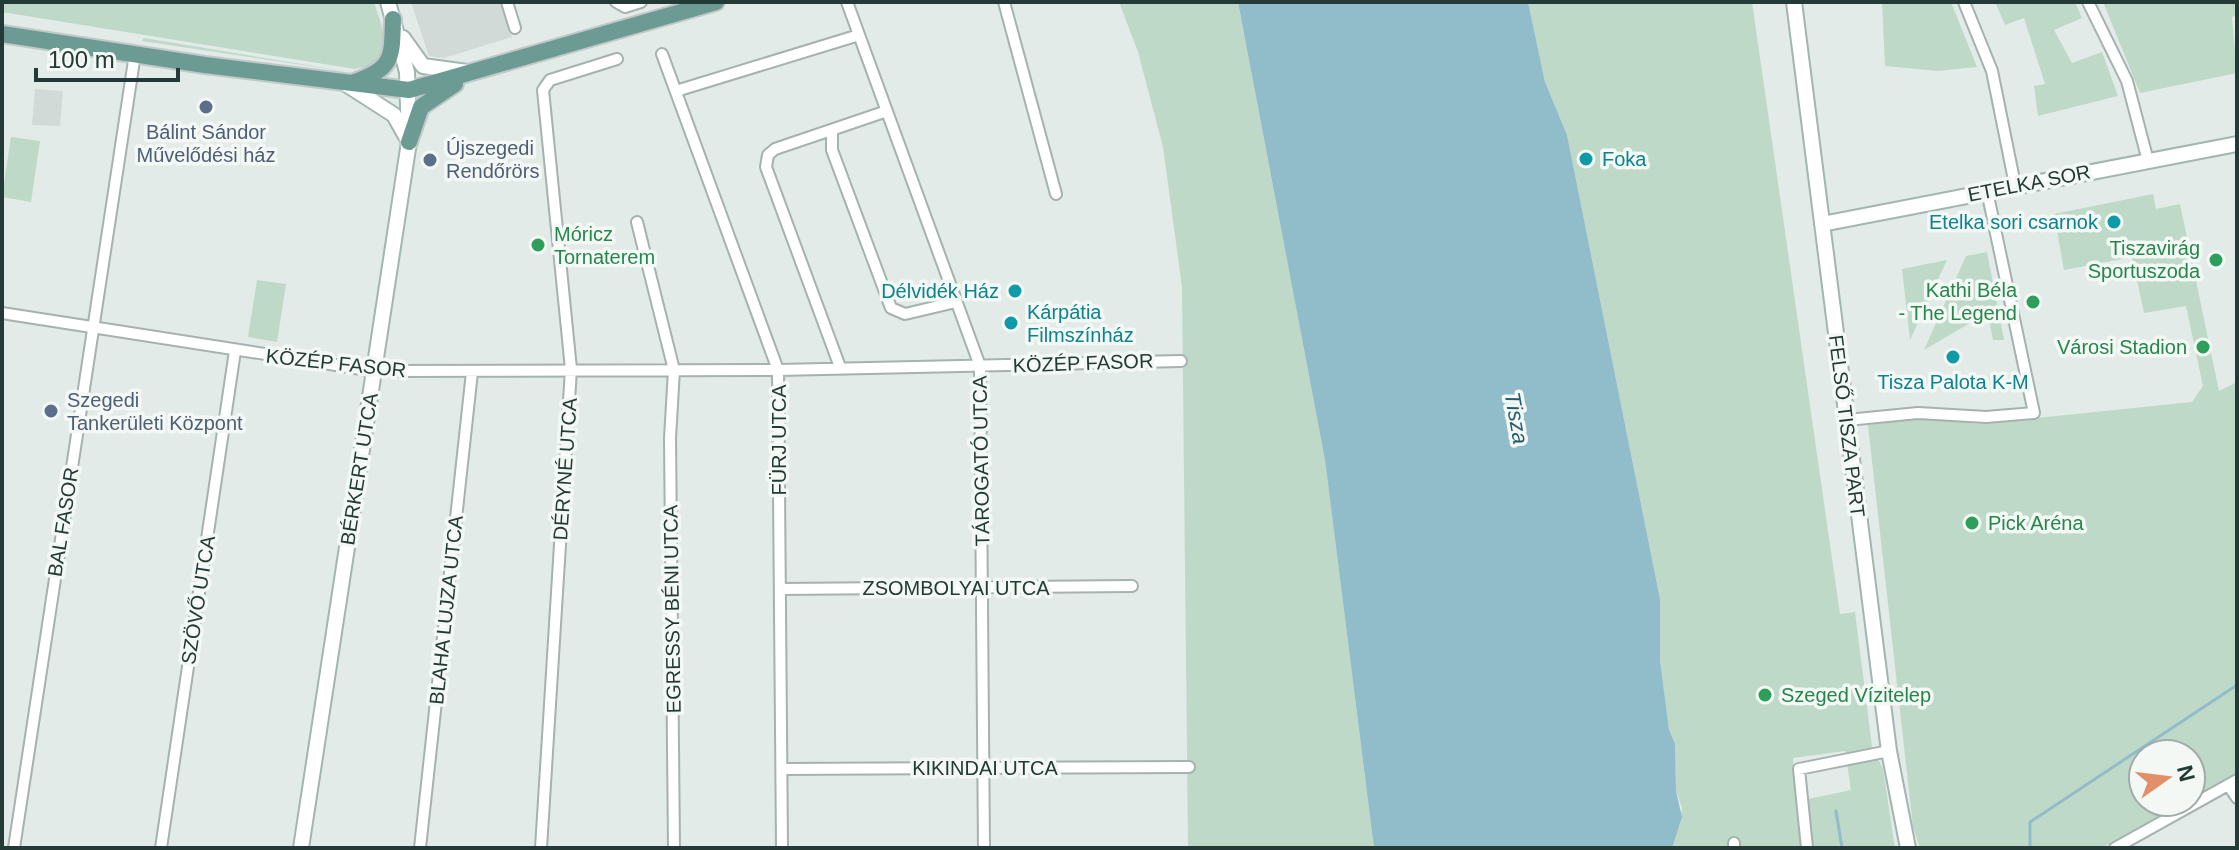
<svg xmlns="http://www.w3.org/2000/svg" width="2239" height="850" viewBox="0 0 2239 850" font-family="Helvetica,sans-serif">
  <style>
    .built { fill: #d1dad7 }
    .green { fill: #bed9c7 }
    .water { fill: #91bcca }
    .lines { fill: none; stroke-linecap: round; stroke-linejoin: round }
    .stream { stroke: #91bcca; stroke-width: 3 }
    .street-casing { stroke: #a5b2af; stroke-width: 14 }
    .secondary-casing { stroke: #a2b5b0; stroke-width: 18 }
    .primary-casing { stroke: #c2c8c7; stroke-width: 20 }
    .street { stroke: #fff; stroke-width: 10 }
    .secondary { stroke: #fff; stroke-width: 14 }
    .primary { stroke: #6c9b93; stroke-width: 16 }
    .service-dot { fill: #5c6f8a; stroke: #f3f8f5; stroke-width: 3 }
    .culture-dot { fill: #0f9aa8; stroke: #f3f8f5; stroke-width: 3 }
    .leisure-dot { fill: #2e9e5b; stroke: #f3f8f5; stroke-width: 3 }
    .labels { text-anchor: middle; stroke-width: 7; stroke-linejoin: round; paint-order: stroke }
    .service-label { font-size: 20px; fill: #4e5e75; stroke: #f3f8f5; text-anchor: start }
    .culture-label { font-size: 20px; fill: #0d838f; stroke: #f3f8f5; text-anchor: start }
    .street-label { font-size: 20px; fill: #243a36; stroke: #f3f8f5 }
    .leisure-label { font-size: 20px; fill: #27864d; stroke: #f3f8f5; text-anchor: start }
    .water-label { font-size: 22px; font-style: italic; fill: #255d6f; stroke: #f3f8f5 }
  </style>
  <rect width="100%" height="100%" fill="#e2ebe8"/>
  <!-- built -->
  <path class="built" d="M 411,2 L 501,2 L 512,37 L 444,58 L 429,56 Z
    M 35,89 L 63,91 L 60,126 L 32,125 Z"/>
  <!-- green -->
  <path class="green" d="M 2,2 L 374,2 C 381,25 392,45 375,65 L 355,69 L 2,12 Z
    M 1119,2 L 1238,2 L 1325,460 L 1374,848 L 1188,848 L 1182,287 L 1163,147 L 1138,52 Z
    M 1528,2 L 1752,2 L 1840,614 L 1855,612 L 1872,747 L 1883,769 L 1895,848 L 1809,848 L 1804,800 L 1851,790 L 1845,751 L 1793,758 L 1802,848 L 1672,848 L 1671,841 L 1680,825 L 1682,808 L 1676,791 L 1675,744 L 1669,731 L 1660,660 L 1660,599 L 1567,135 L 1545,82 Z
    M 1882,2 L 1951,2 L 1977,67 L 1937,71 L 1885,66 Z
    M 1995,2 L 2075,2 L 2082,18 L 2054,30 L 2072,63 L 2102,52 L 2118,96 L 2038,116 L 2034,86 L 2045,84 L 2024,18 L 2005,25 Z
    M 2103,2 L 2237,2 L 2237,15 L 2232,17 L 2237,73 L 2140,93 Z
    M 144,38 L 356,73 L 142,41 Z
    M 11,137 L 40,141 L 31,202 L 2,197 Z
    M 2153,194 L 2156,209 L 2180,204 L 2219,391 L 2237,382 L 2237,774 L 2191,799 L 2191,754 L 2143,754 L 2143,802 L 2185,802 L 2102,848 L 1920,848 L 1913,827 L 1868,425 L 1926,418 L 1980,424 L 2192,402 L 2203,386 L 2186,306 L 2144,313 L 2132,257 L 2064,270 L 2054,214 Z
    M 1987,252 L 2004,340 L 1993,340 L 1988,314 L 1970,318 L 1970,323 L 1924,350 L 1966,256 Z
    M 1947,260 L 1910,340 L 1902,269 Z
    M 257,280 L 286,284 L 277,342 L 248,337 Z"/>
  <!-- water -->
  <path class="water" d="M 1238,2 L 1528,2 L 1545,82 L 1567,135 L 1660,599 L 1660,660 L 1669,730 L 1675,744 L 1676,791 L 1682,817 L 1672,848 L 1374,848 L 1325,460 Z"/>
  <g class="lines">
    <!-- stream -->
    <path class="stream" d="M 1836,811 L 1842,848
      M 2030,848 L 2030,822 L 2237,685"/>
    <defs>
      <path id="street" d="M 507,2 L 515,28
        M 616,2 L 625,7 L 641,2
        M 847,2 L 980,366 L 984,848
        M 1004,2 L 1056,194
        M 1964,2 L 1992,71 L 2015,185
        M 2088,2 L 2127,81 L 2148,161
        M 662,54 L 778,370 L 782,848
        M 676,91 L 859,35
        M 832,130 L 832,150 L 891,308 L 905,314 L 956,302
        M 637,222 L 674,370 L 670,438 L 674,848
        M 2,313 L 374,371 L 778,370 L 1181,361
        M 840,367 L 766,167 L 768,155 L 775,149 L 887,111
        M 1847,420 L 1918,413 L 1986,417 L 2034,413 L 1987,191
        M 780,589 L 1132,586
        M 782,769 L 1189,767
        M 2228,785 L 2237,798
        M 1734,843 L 1734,848
        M 14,848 L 135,54
        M 161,848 L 235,351
        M 420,848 L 472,372
        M 541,848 L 571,369 L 543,90 L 550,80 L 617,59
        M 1807,848 L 1799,769 L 1889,751
        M 2115,848 L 2237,780"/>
      <path id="secondary" d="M 1794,2 L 1889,751 L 1908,848
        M 403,38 L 423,66 L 467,72
        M 346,84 L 394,115 L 407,138
        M 1822,224 L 2237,144
        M 301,848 L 409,142 L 407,72 L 388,2"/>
      <path id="primary" d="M 2,34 L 205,65 L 409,90 L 716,2
        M 352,83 C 393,68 392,60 393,19
        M 409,142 L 421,107 L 455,84"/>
    </defs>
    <!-- street casing -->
    <use href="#street" class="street-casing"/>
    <!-- secondary casing -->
    <use href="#secondary" class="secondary-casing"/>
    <!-- primary casing -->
    <use href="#primary" class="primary-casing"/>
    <!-- street -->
    <use href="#street" class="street"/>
    <!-- secondary -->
    <use href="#secondary" class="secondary"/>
    <!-- primary -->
    <use href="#primary" class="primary"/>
  </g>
  <!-- markers -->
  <g class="service-dot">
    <circle cx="206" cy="107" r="8"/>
    <circle cx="430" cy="160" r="8"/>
    <circle cx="51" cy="411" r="8"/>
  </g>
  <g class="culture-dot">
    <circle cx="1586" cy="159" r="8"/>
    <circle cx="2114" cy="222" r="8"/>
    <circle cx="1015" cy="291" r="8"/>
    <circle cx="1011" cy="323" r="8"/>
    <circle cx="1953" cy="357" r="8"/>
  </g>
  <g class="leisure-dot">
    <circle cx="538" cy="245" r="8"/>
    <circle cx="2216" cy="260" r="8"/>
    <circle cx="2033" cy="302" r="8"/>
    <circle cx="2203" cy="347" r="8"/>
    <circle cx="1972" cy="523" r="8"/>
    <circle cx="1765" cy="695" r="8"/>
  </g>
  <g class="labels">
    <!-- service labels -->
    <g class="service-label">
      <text x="206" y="139" text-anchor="middle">Bálint Sándor<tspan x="206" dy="23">Művelődési ház</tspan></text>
      <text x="446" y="155">Újszegedi<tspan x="446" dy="23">Rendőrörs</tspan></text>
      <text x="67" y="407">Szegedi<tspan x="67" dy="23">Tankerületi Központ</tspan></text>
    </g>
    <!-- culture labels -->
    <g class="culture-label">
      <text x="1602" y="166">Foka</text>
      <text x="2098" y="229" text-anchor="end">Etelka sori csarnok</text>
      <text x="999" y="298" text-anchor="end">Délvidék Ház</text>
      <text x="1027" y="319">Kárpátia<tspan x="1027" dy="23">Filmszínház</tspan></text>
      <text x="1953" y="389" text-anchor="middle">Tisza Palota K-M</text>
    </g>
    <!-- street labels -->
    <g class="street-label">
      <text transform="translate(2029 183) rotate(-11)" y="7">ETELKA SOR</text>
      <text transform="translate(336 363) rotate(6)" y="7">KÖZÉP FASOR</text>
      <text transform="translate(1083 363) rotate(-2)" y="7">KÖZÉP FASOR</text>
      <text transform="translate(1847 426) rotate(83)" y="7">FELSŐ TISZA PART</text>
      <text transform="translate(779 440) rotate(-90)" y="7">FÜRJ UTCA</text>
      <text transform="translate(981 461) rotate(-91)" y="7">TÁROGATÓ UTCA</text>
      <text transform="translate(359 469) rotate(-81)" y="7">BÉRKERT UTCA</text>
      <text transform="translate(565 469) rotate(-86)" y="7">DÉRYNÉ UTCA</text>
      <text transform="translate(63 522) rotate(-81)" y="7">BAL FASOR</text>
      <text x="956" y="595">ZSOMBOLYAI UTCA</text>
      <text transform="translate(198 600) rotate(-81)" y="7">SZÖVŐ UTCA</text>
      <text transform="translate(672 609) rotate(-91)" y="7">EGRESSY BÉNI UTCA</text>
      <text transform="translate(446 610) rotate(-84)" y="7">BLAHA LUJZA UTCA</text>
      <text x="985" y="775">KIKINDAI UTCA</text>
    </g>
    <!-- leisure labels -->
    <g class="leisure-label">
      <text x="554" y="241">Móricz<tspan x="554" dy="23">Tornaterem</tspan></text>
      <text x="2200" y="255" text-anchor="end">Tiszavirág<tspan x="2200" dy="23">Sportuszoda</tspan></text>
      <text x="2017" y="297" text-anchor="end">Kathi Béla<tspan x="2017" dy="23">- The Legend</tspan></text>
      <text x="2187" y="354" text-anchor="end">Városi Stadion</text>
      <text x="1988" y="530">Pick Aréna</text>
      <text x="1781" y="702">Szeged Vízitelep</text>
    </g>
    <!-- water labels -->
    <g class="water-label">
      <text transform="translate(1517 418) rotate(80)" y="8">Tisza</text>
    </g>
  </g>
  <!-- border -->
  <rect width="2239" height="850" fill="none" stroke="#243a36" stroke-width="8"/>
  <!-- north arrow -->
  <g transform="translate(2167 778) rotate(76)"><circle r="38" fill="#f3f8f5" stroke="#a0aca9" stroke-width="2"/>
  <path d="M0-6L14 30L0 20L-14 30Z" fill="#e29069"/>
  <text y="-12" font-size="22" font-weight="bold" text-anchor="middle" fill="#243a36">N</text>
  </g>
  <!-- scale -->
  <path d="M36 68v12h142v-12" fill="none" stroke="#243a36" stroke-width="4"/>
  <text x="48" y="68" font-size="24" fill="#243a36" stroke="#f3f8f5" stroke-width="6" paint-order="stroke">100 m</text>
</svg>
